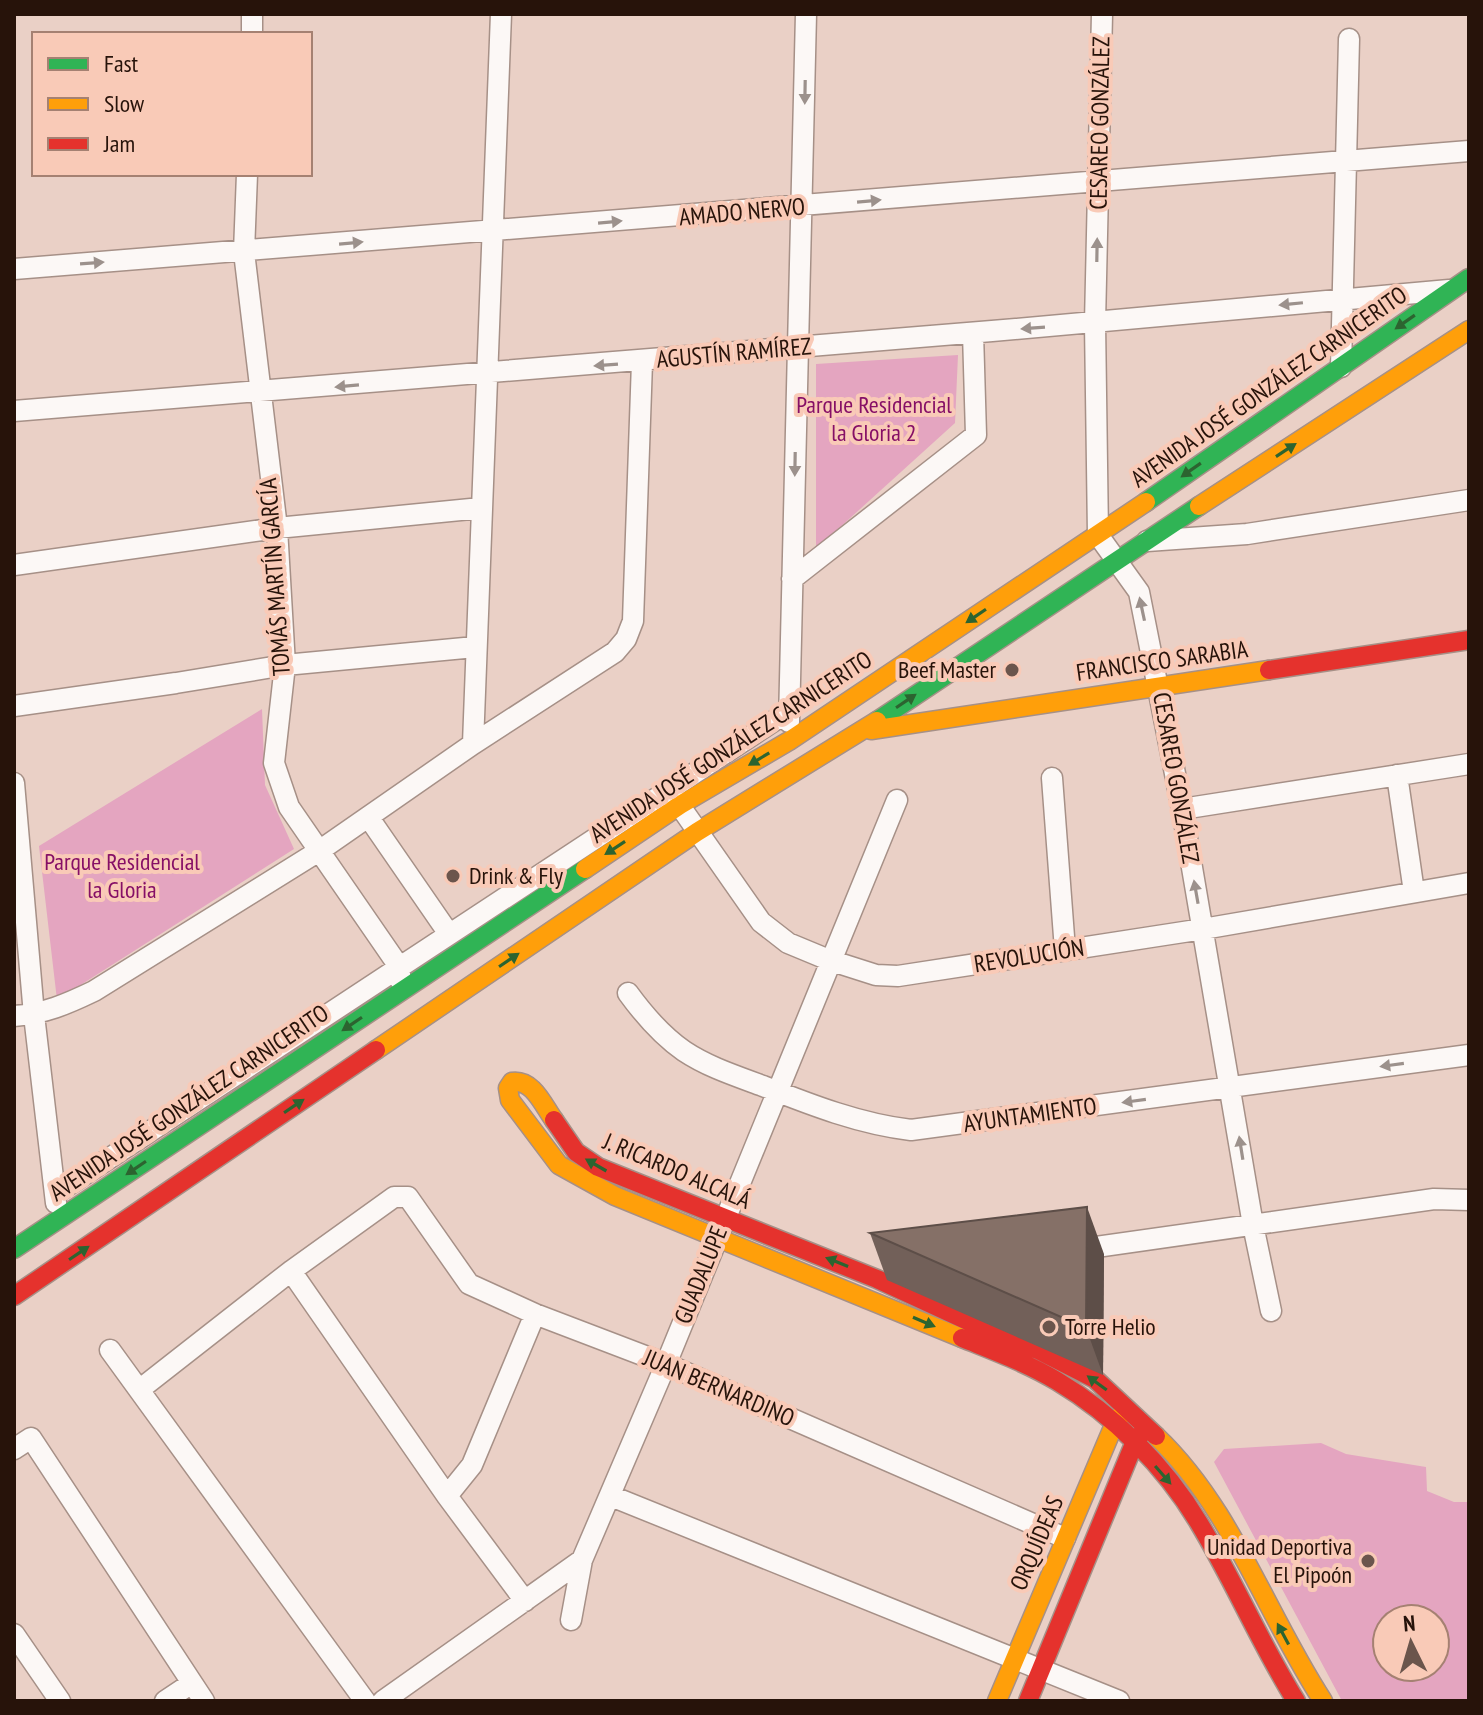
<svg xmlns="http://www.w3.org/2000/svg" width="1483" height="1715" viewBox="0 0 1483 1715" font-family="'PT Sans Narrow',sans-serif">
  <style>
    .green { fill: #e4a5c0; fill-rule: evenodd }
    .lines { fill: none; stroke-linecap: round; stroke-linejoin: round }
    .street-casing { stroke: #a69087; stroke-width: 23 }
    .fast-casing { stroke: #a69087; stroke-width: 21 }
    .slow-casing { stroke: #a69087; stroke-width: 21 }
    .jam-casing { stroke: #a69087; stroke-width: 21 }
    .street { stroke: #fcf8f6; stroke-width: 20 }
    .fast { stroke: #30b455; stroke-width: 18 }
    .slow { stroke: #ff9f0a; stroke-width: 18 }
    .jam { stroke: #e5322d; stroke-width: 18 }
    .wall { fill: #726059 }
    .shaded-wall { fill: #5d4e48 }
    .building { fill: #857067; stroke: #5d4e48; stroke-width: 2 }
    .oneway { fill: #9c918c }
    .oneway2 { fill: #2c6430 }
    .poi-dot { fill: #6b554c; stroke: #f9cab7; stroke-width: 3 }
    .labels { text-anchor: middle; stroke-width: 8; stroke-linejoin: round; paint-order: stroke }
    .street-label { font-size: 24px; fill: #27130a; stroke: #f9cab7 }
    .park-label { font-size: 24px; fill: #860f66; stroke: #f9cab7 }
    .poi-label { font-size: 24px; fill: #27130a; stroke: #f9cab7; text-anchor: end }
  </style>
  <rect width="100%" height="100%" fill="#ead0c6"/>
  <!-- green -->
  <path class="green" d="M 958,355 L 955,423 L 816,549 L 816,364 Z
    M 262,709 L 265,785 L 294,849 L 57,1000 L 39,846 Z
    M 1321,1443 L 1346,1454 L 1426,1467 L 1427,1491 L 1454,1502 L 1469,1502 L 1469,1701 L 1342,1701 L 1214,1462 L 1224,1449 ZM 1387,1619 L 1435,1619 L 1435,1667 L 1387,1667 Z"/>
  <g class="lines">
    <defs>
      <path id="street" d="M 1102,14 L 1095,323 L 1098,535 L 1139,592 L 1182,809 L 1253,1225 L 1271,1311
        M 252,34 L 252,14
        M 247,174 L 244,252 L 277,528 L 285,665 L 274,763 L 289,807 L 400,968 L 400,980
        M 14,269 L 1469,151
        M 1341,367 L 1349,39
        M 14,411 C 493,375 971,334 1449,290
        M 1147,541 L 1247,534 L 1469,500
        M 14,565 L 277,528 L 481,508
        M 792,579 L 976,435 L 973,333
        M 14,706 L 176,683 L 285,665 L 475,647
        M 789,722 L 806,14
        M 473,744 L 501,14
        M 1397,775 L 1414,892
        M 1052,778 L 1065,950
        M 14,783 L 34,1015 L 56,1203
        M 668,789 L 761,922 L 788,943 L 829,960 L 876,975 L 898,976 L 1203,929 L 1469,883
        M 1182,809 L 1469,764
        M 369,818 L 449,934
        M 628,993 C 644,1015 661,1035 684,1051 C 708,1067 736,1076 763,1086 C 811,1105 860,1124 911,1130 L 1469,1055
        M 14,1016 C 44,1014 67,1004 94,991 L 319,851 L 473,744 L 615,652 L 626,639 L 633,621 L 642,362
        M 55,1194 L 789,711
        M 1075,1250 L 1434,1199 L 1469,1200
        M 291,1271 L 447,1496 L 525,1601
        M 110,1350 L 365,1701
        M 139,1390 L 291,1271 L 394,1197 L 408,1197 L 469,1284 L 535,1314 L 666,1364 L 1065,1538
        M 14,1449 L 31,1438 L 204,1701
        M 447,1496 L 472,1465 L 535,1314
        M 611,1496 L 1119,1701
        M 571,1620 L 582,1560 L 666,1364 L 897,800
        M 14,1634 L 60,1701
        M 165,1701 L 192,1683
        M 383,1701 L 582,1560"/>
      <path id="fast" d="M 1146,502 L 1469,278
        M 877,721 L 1199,506
        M 14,1249 L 585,869"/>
      <path id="slow" d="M 1199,506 L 1469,330
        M 871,730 L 1269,670
        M 585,869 L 680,805 L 789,741 L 1146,502
        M 376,1050 L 697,832 L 877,721
        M 554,1120 C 543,1105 533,1079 512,1082 L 508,1088 L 510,1100 L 559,1165 L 615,1196 L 962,1338
        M 1156,1436 C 1232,1508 1266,1614 1323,1701
        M 997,1701 L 1114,1425 L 1124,1411"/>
      <path id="jam" d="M 1269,670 L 1469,640
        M 554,1120 L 576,1152 L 598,1167 L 877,1279 L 1007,1339 L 1038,1350 L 1095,1379 L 1156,1436
        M 14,1296 L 376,1050
        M 962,1338 C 994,1351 1027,1363 1057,1381 C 1114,1415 1165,1466 1199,1523 C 1234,1581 1260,1643 1296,1701
        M 1028,1701 L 1134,1444 L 1144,1430"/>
    </defs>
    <!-- street casing -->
    <use href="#street" class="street-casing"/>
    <!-- fast casing -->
    <use href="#fast" class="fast-casing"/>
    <!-- slow casing -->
    <use href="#slow" class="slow-casing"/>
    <!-- jam casing -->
    <use href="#jam" class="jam-casing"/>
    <!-- street -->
    <use href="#street" class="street"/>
    <!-- fast -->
    <use href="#fast" class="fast"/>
    <!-- slow -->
    <use href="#slow" class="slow"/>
    <!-- jam -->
    <use href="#jam" class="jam"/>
  </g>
  <!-- wall -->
  <path class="wall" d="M 870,1233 L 1104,1254 L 1103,1375 L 887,1280 Z"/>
  <!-- shaded-wall -->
  <path class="shaded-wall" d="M 1087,1207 L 1104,1254 L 1103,1375 L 1086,1328 Z"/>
  <!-- building -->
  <path class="building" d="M 1087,1207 L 1086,1328 L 870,1233 Z"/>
  <!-- one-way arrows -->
  <defs><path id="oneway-solid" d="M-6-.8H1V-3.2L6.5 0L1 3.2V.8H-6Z" transform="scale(2)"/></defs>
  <g class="oneway">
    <use href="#oneway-solid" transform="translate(805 92) rotate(91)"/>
    <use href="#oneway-solid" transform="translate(869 201) rotate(-5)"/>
    <use href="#oneway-solid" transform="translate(610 222) rotate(-5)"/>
    <use href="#oneway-solid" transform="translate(351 243) rotate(-5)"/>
    <use href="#oneway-solid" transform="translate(1097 250) rotate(-89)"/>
    <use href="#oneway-solid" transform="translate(92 263) rotate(-4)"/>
    <use href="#oneway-solid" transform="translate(1291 304) rotate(174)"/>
    <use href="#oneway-solid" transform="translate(1033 328) rotate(176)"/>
    <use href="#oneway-solid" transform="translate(606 365) rotate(176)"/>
    <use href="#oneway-solid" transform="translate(347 386) rotate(175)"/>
    <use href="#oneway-solid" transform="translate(795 464) rotate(91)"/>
    <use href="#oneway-solid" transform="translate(1142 609) rotate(-102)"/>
    <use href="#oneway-solid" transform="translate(1196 892) rotate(-100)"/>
    <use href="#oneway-solid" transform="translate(1392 1065) rotate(172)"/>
    <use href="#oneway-solid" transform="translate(1134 1101) rotate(172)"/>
    <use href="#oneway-solid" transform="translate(1241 1148) rotate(-99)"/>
  </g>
  <g class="oneway2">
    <use href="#oneway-solid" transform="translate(1405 322) rotate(145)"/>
    <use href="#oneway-solid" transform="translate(1286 450) rotate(-33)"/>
    <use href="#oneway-solid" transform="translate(1191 470) rotate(145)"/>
    <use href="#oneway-solid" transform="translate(976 616) rotate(146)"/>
    <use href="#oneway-solid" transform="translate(906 701) rotate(-34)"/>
    <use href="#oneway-solid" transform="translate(759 759) rotate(149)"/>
    <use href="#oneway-solid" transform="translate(615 848) rotate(147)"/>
    <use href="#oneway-solid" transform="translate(509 960) rotate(-34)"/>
    <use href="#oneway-solid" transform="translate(352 1024) rotate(146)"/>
    <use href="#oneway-solid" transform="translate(294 1106) rotate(-34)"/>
    <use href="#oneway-solid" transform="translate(596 1165) rotate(-150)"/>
    <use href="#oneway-solid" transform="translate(136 1168) rotate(146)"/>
    <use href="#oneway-solid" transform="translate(79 1253) rotate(-34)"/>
    <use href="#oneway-solid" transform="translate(837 1262) rotate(-158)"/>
    <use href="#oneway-solid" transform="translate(924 1322) rotate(23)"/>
    <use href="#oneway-solid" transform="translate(1097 1383) rotate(-144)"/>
    <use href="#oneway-solid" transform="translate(1163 1475) rotate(49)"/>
    <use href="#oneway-solid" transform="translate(1283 1634) rotate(-118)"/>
  </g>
  <!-- markers -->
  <g class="poi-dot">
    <circle cx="1012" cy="670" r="8"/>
    <circle cx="453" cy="876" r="8"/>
    <circle cx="1049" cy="1327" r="8"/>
    <circle cx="1368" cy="1561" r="8"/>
  </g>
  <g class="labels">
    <!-- street labels -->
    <g class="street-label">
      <text transform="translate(1100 123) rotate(-89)" y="8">CESAREO GONZÁLEZ</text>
      <text transform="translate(742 212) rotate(-5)" y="8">AMADO NERVO</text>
      <text transform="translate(734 353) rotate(-5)" y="8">AGUSTÍN RAMÍREZ</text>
      <text transform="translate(1269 387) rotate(-35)" y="8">AVENIDA JOSÉ GONZÁLEZ CARNICERITO</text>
      <text transform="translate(275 577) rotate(-94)" y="8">TOMÁS MARTÍN GARCÍA</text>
      <text transform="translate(1162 661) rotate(-8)" y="8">FRANCISCO SARABIA</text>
      <text transform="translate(731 747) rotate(-33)" y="8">AVENIDA JOSÉ GONZÁLEZ CARNICERITO</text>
      <text transform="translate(1176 778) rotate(80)" y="8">CESAREO GONZÁLEZ</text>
      <text transform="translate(1029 956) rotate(-9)" y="8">REVOLUCIÓN</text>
      <text transform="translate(189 1103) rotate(-34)" y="8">AVENIDA JOSÉ GONZÁLEZ CARNICERITO</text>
      <text transform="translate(1030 1115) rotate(-8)" y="8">AYUNTAMIENTO</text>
      <text transform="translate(677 1171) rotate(23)" y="8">J. RICARDO ALCALÁ</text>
      <text transform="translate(701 1275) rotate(-68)" y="8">GUADALUPE</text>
      <text transform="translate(719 1388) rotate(23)" y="8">JUAN BERNARDINO</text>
      <text transform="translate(1037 1543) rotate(-67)" y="8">ORQUÍDEAS</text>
    </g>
    <!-- park labels -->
    <g class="park-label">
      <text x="874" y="413">Parque Residencial<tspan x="874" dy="28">la Gloria 2</tspan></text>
      <text x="122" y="870">Parque Residencial<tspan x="122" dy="28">la Gloria</tspan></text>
    </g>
    <!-- poi labels -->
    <g class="poi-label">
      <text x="996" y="678">Beef Master</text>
      <text x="469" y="884" text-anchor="start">Drink &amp; Fly</text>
      <text x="1065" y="1335" text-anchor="start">Torre Helio</text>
      <text x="1352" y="1555">Unidad Deportiva<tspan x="1352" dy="28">El Pipoón</tspan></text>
    </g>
  </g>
  <!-- border -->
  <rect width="1483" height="1715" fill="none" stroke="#27130a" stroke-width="32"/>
  <!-- legend -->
  <rect x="32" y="32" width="280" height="144" fill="#f9cab7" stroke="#a58172" stroke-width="2"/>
  <rect x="48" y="58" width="40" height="12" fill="#30b455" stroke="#a58172" stroke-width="2"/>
  <text x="104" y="72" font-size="24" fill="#27130a">Fast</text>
  <rect x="48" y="98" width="40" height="12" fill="#ff9f0a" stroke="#a58172" stroke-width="2"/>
  <text x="104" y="112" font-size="24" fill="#27130a">Slow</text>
  <rect x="48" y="138" width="40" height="12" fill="#e5322d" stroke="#a58172" stroke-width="2"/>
  <text x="104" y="152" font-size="24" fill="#27130a">Jam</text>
  <!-- north arrow -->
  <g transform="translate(1411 1643) rotate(355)"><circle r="38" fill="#f9cab7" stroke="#a58172" stroke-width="2"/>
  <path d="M0-6L14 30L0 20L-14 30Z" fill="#6b554c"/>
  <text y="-12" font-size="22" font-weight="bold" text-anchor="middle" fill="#27130a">N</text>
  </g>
</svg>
